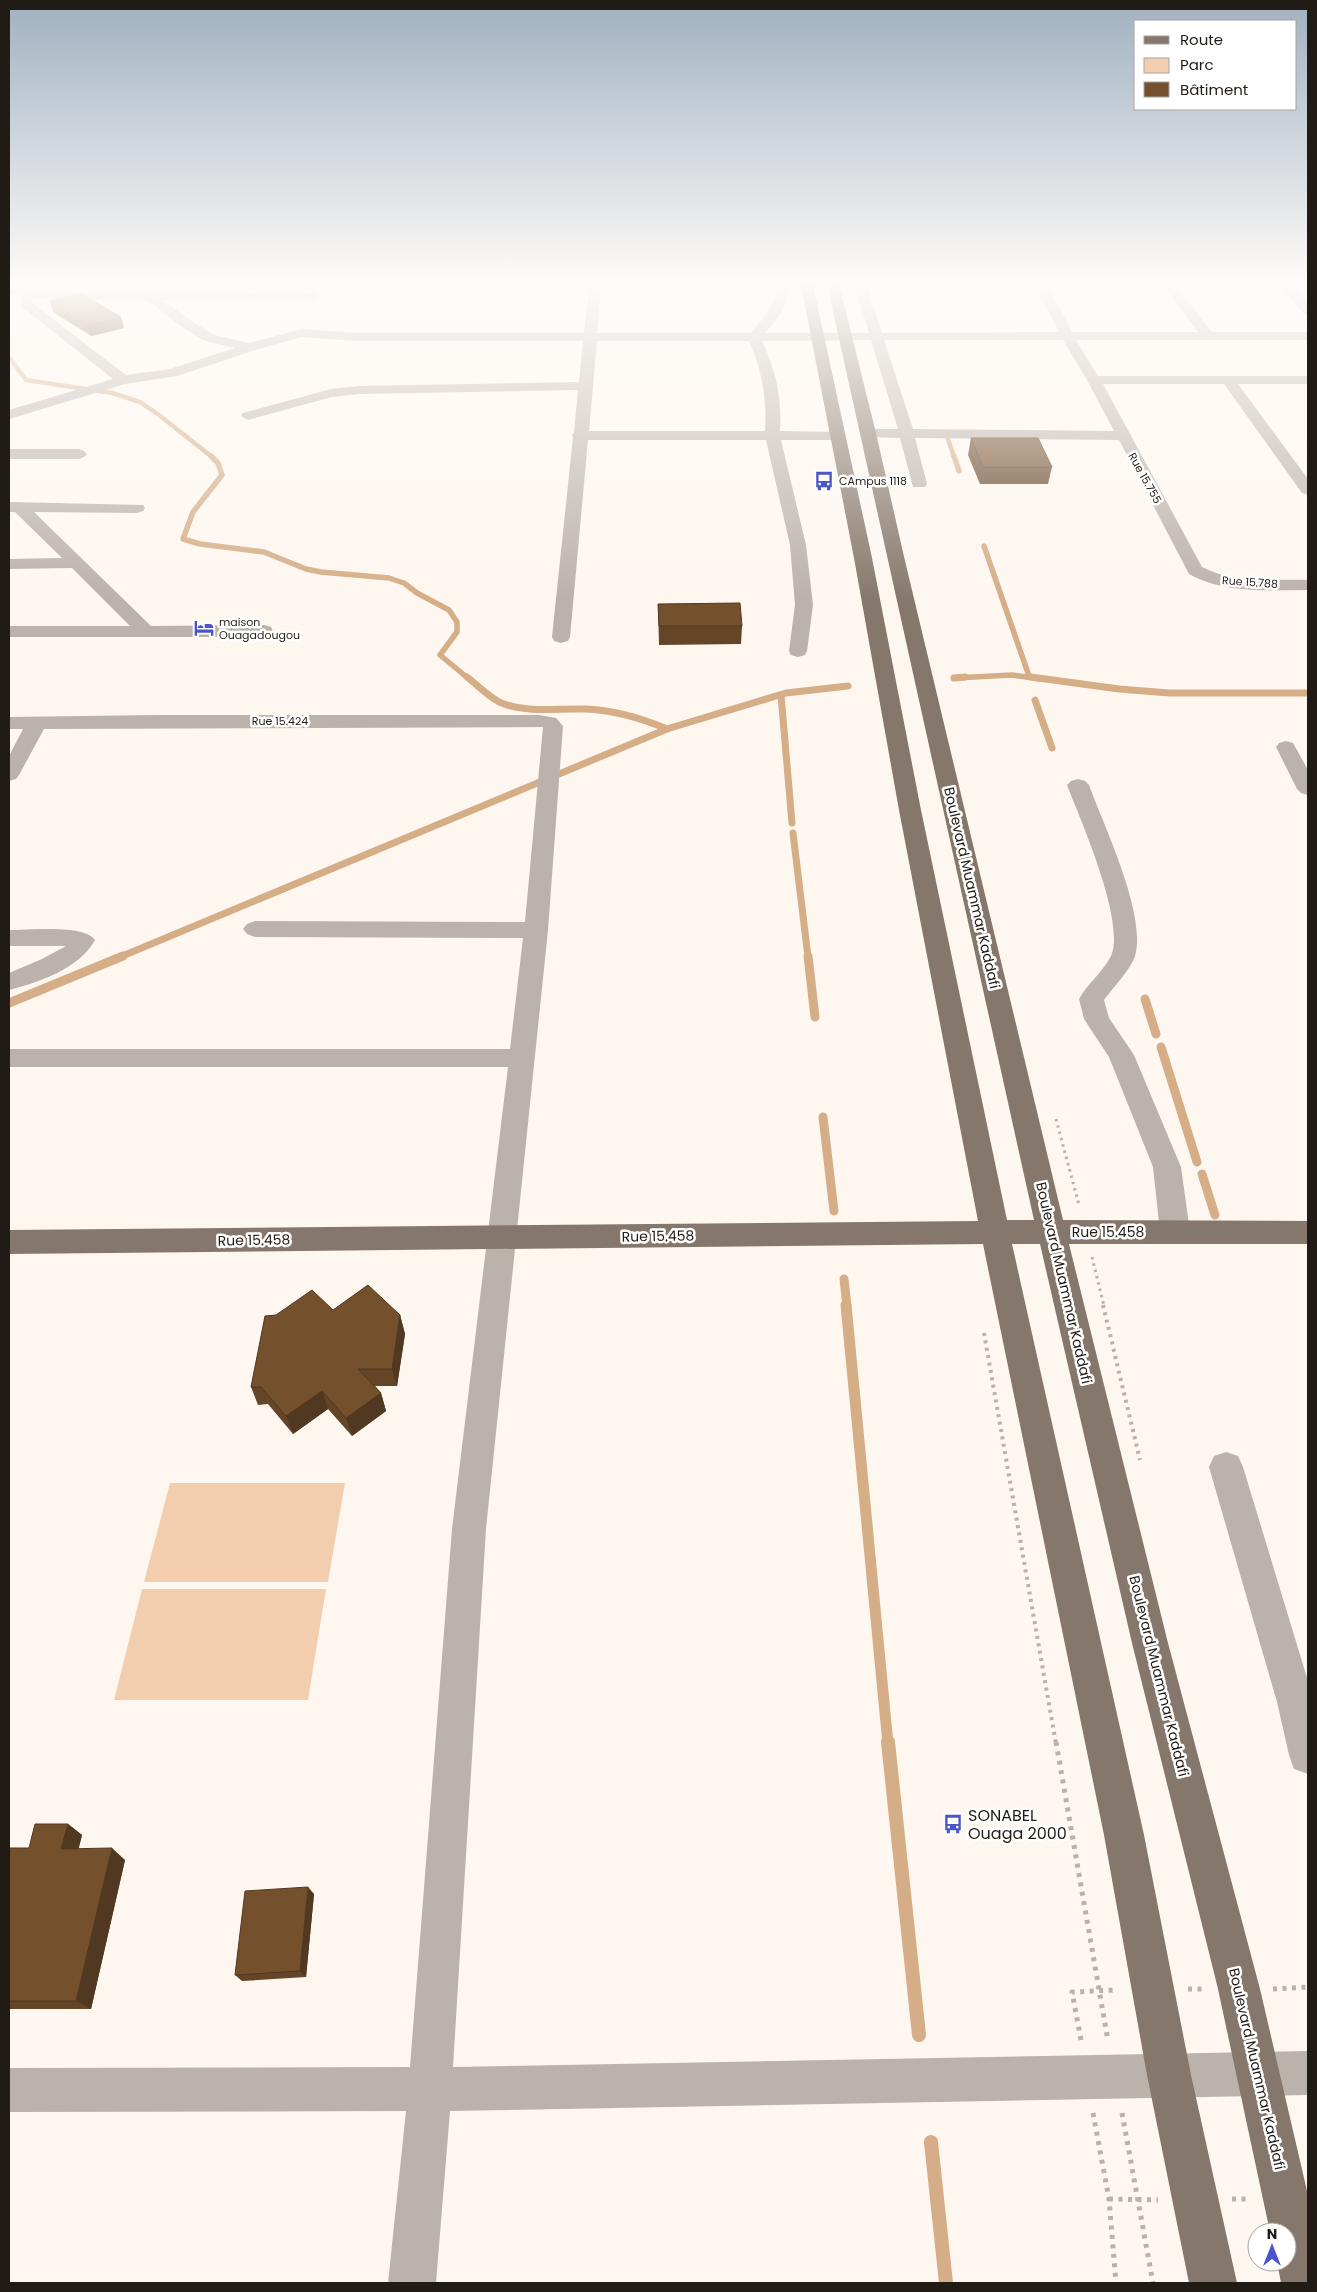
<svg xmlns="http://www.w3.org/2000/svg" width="1317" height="2292" viewBox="0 0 1317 2292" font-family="Poppins,sans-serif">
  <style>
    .green { fill: #f2ceae }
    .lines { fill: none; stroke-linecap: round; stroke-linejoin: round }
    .stream-far5 { stroke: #d5ad87; stroke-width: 4.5 }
    .stream-far4 { stroke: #d5ad87; stroke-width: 5.5 }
    .stream-far3 { stroke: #d5ad87; stroke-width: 7 }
    .stream-far2 { stroke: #d5ad87; stroke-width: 9 }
    .stream-far1 { stroke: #d5ad87; stroke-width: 11 }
    .stream { stroke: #d5ad87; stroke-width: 14 }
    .path-far2 { stroke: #b8b2ab; stroke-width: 3; stroke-dasharray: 2.5 4; stroke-linecap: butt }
    .path-far1 { stroke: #b8b2ab; stroke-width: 4; stroke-dasharray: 3 4.5; stroke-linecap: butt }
    .path { stroke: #b8b2ab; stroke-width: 5; stroke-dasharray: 4 5.5; stroke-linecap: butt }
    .minor { fill: #bab2ab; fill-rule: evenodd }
    .major { fill: #85776b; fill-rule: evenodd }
    .wall { fill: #644527 }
    .shaded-wall { fill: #513820 }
    .building { fill: #74502d; stroke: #513820 }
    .labels { text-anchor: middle; stroke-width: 5; stroke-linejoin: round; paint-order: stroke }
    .far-street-label { font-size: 11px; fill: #211b15; stroke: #fff }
    .far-poi-label { font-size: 11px; fill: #211b15; stroke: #fff; text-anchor: start }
    .street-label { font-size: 14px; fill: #211b15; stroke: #fff }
    .near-poi-label { font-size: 16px; fill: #211b15; stroke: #fff; text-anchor: start }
  </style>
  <rect width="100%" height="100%" fill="#fef7f0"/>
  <!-- green -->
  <path class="green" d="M 170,1483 L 345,1483 L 328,1582 L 144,1582 Z
    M 142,1589 L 326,1589 L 308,1700 L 114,1700 Z"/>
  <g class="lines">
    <!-- stream-far5 -->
    <path class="stream-far5" d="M 9,357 L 26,380 L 112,393 L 140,402 L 159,415 L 212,457
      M 948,439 L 954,457"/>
    <!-- stream-far4 -->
    <path class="stream-far4" d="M 211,456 L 218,463 L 222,475 L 193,512 L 183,539 L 200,544 L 264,552 L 306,569 L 321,572 L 389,578 L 404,583 L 417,593 L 449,610 L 457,622 L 457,632 L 440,655 L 469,679
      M 954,456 L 959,471
      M 984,546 L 1029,676
      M 954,678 L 1012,675 L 1040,679"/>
    <!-- stream-far3 -->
    <path class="stream-far3" d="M 467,677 C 479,686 490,699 504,704 C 530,713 558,708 585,709 C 613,710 641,718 667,729
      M 1031,677 L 1119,689 L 1169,693 L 1308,693
      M 954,678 L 965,677
      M 781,695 L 792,823
      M 1035,700 L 1052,748
      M 793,833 L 808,957
      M 120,957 L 667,729 L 786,693 L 848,686"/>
    <!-- stream-far2 -->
    <path class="stream-far2" d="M 808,956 L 815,1017
      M 1145,999 L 1156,1034
      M 9,1003 L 123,956
      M 1161,1047 L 1197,1162
      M 823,1117 L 834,1211
      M 1202,1174 L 1215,1215
      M 844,1279 L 847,1306"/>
    <!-- stream-far1 -->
    <path class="stream-far1" d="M 846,1305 L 888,1744"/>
    <!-- stream -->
    <path class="stream" d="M 888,1742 L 919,2035
      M 931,2142 L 946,2283"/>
    <!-- path-far2 -->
    <path class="path-far2" d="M 1056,1119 L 1079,1205
      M 1092,1257 L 1104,1306"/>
    <!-- path-far1 -->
    <path class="path-far1" d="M 1103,1305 L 1140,1460
      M 984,1333 L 1056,1744"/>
    <!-- path -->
    <path class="path" d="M 1056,1742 L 1108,2041
      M 1188,1989 L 1204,1989
      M 1273,1989 L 1308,1987
      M 1081,2040 L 1072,1992 L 1117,1990
      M 1093,2113 L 1109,2199 L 1116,2283
      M 1122,2113 L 1153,2283
      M 1109,2199 L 1158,2200
      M 1232,2199 L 1248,2199"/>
    <!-- minor -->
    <path class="minor" d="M 590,280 L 602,280 L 597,333 L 751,333 C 766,315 777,303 777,280 L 789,280 C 791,302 779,317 765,333 L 869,333 L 853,280 L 865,280 L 882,333 L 1059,332 L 1033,280 L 1045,280 L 1072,332 L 1198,332 L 1159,280 L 1171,280 L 1212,332 L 1308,332 L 1308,340 L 1076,340 L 1098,376 L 1308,376 L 1308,384 L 1238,384 L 1308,479 L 1308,495 L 1302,493 L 1224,384 L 1103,384 L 1202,567 C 1234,584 1273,579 1308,580 L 1308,590 C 1268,590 1225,594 1189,574 L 1119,440 L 915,438 L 927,484 L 925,487 L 913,487 L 900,438 L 869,437 L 862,433 L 869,429 L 898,429 L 871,340 L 762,341 C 776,370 782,399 780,431 L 837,432 L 844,436 L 837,440 L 781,440 L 806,545 L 813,605 L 807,651 L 805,655 L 798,657 L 791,655 L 789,651 L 795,605 L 790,545 L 766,440 L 588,440 L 570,637 L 568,641 L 561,643 L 554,641 L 552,637 L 573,437 L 572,435 L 574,432 L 578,390 L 359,394 L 332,397 L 248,420 L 241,416 L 243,413 L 331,389 L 359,386 L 579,382 L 583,341 L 358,341 L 302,337 L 255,350 L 177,376 L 125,384 L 9,419 L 9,410 L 113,379 L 22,307 L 20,304 L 21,296 L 9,293 L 9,285 L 36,292 L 316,293 L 318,296 L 312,300 L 163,300 L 193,322 L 214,335 L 249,343 L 302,329 L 358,333 L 584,333 ZM 33,299 L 147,300 L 183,328 L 205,341 L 235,348 L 170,369 L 126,375 L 32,303 ZM 884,340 L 1063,340 L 1087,380 L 1114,431 L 913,429 ZM 597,341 L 749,341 C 762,370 767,399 765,431 L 589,431 Z
      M 1274,280 L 1286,280 L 1308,303 L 1308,314 L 1303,313 Z
      M 9,449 L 79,449 L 84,451 L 87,454 L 84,457 L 79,459 L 9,459 Z
      M 9,502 L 143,505 L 145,508 L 143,511 L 137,513 L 34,512 L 151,626 L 264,625 L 271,627 L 273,631 L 271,635 L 264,637 L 9,637 L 9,626 L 130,626 L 72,568 L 9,569 L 9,559 L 62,558 L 15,512 L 9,512 Z
      M 157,715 L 539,715 L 556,718 L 563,726 L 548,930 L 486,1529 L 453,2067 L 1308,2051 L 1308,2095 L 450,2111 L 436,2283 L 388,2283 L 406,2111 L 9,2112 L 9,2068 L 410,2067 L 452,1529 L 508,1067 L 9,1067 L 9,1049 L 510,1049 L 523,938 L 255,937 L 247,934 L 243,929 L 247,924 L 255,921 L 525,922 L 543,727 L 44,729 L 19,775 L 16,779 L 9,781 L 9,756 L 23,729 L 9,729 L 9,717 Z
      M 1286,741 L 1293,743 L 1308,770 L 1308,795 L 1301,793 L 1297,789 L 1276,747 L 1279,743 Z
      M 1078,779 L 1085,781 L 1089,785 C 1104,826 1147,915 1135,956 C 1131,969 1112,989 1104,1000 L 1109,1018 L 1134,1055 L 1181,1167 L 1190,1232 L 1185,1240 L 1175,1244 L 1165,1240 L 1160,1232 L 1153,1167 L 1109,1057 L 1084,1019 L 1079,999 C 1087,984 1103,972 1111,956 C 1126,922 1081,821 1067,785 L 1071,781 Z
      M 9,930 C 28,930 85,924 95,940 C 79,969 39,982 9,990 L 9,973 L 42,959 L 66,946 L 9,946 Z
      M 1226,1452 L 1238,1456 L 1243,1467 L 1308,1681 L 1308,1774 L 1294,1769 L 1289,1755 L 1277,1702 L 1209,1467 L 1214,1456 Z"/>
    <!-- major -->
    <path class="major" d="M 800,280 L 812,280 L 872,558 L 921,810 L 1007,1220 L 1034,1220 L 826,280 L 838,280 L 876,433 L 905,561 L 1063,1220 L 1308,1221 L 1308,1244 L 1069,1244 L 1168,1643 L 1260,1989 L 1308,2195 L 1308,2283 L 1281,2283 L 1277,2262 L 1287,2262 L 1287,2232 L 1270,2232 L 1218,1989 L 1132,1643 L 1040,1244 L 1012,1244 L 1144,1835 L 1191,2075 L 1237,2283 L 1189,2283 L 1147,2075 L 1104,1835 L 983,1244 L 9,1254 L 9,1230 L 978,1221 L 899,810 L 854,558 Z"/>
  </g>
  <!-- wall -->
  <path class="wall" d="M 50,301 L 124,328 L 91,336 L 53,312 Z
    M 971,438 L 1052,467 L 1048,484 L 980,484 L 968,455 Z
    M 658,604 L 742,626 L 741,644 L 659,645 Z
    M 276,1315 L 400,1315 L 405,1334 L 397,1386 L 375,1386 L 381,1393 L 386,1411 L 352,1436 L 328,1409 L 293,1434 L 268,1404 L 258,1405 L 251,1387 Z
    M 68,1824 L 82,1835 L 78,1849 L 125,1860 L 91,2009 L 9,2009 L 9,1848 L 29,1848 Z
    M 314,1894 L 306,1977 L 242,1981 L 235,1975 Z"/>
  <!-- shaded-wall -->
  <path class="shaded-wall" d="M 121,317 L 124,328 L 91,336 L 88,325 Z
    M 400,1315 L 405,1334 L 397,1386 L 392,1369 Z
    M 322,1391 L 328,1409 L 293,1434 L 286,1416 Z
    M 381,1393 L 386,1411 L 352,1436 L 346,1418 Z
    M 68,1824 L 82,1835 L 76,1860 L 61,1849 Z
    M 112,1848 L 125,1860 L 91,2009 L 76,2001 Z
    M 308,1887 L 314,1894 L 306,1977 L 300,1971 Z"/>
  <!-- building -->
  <path class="building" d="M 82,294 L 121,317 L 88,325 L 50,301 Z
    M 971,438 L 1038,438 L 1052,467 L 983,467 Z
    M 740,603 L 742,626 L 659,626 L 658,604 Z
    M 368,1285 L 400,1315 L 392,1369 L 358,1369 L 381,1393 L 346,1418 L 322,1391 L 286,1416 L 261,1387 L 251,1387 L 265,1316 L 276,1315 L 312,1290 L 333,1310 Z
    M 35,1824 L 68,1824 L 61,1849 L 112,1848 L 76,2001 L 9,2001 L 9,1848 L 29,1848 Z
    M 308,1887 L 300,1971 L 235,1975 L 245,1891 Z"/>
  <!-- sky -->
  <linearGradient id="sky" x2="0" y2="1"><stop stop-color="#a0b1c1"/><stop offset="0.47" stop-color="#fffbf8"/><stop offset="1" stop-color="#fffbf8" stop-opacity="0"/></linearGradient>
  <rect width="1317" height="601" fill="url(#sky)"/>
  <!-- icons -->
  <defs>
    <symbol id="bus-bare" viewBox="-9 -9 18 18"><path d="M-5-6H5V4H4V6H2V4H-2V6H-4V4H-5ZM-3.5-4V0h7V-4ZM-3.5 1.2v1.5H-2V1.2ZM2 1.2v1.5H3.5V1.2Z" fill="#4a55ca" stroke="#fff" stroke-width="2.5" paint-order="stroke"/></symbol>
    <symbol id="hotel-bare" viewBox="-9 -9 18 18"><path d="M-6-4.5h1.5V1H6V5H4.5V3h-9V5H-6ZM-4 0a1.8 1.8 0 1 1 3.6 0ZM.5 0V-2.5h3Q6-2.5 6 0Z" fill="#4a55ca" stroke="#fff" stroke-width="2.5" paint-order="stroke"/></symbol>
  </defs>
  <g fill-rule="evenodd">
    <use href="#bus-bare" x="810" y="467" width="28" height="28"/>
    <use href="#hotel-bare" x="190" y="614" width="28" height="28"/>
    <use href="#bus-bare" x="939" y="1810" width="28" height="28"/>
  </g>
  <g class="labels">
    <!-- far-street labels -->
    <g class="far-street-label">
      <text transform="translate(1145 478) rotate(61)" y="4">Rue 15.755</text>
      <text transform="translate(1250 582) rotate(4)" y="4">Rue 15.788</text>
      <text x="280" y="725">Rue 15.424</text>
    </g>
    <!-- far-poi labels -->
    <g class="far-poi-label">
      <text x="839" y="485">CAmpus 1118</text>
      <text x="219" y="626">maison<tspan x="219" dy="13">Ouagadougou</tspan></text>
    </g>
    <!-- street labels -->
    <g class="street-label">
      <text transform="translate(972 888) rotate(77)" y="5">Boulevard Muammar Kaddafi</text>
      <text x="1108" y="1237">Rue 15.458</text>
      <text transform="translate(658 1236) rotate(-1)" y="5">Rue 15.458</text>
      <text transform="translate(254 1240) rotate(-1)" y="5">Rue 15.458</text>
      <text transform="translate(1064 1283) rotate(77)" y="5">Boulevard Muammar Kaddafi</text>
      <text transform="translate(1159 1676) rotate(76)" y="5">Boulevard Muammar Kaddafi</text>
      <text transform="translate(1257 2069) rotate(77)" y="5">Boulevard Muammar Kaddafi</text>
    </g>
    <!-- near-poi labels -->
    <g class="near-poi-label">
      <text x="968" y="1821">SONABEL<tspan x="968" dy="18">Ouaga 2000</tspan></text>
    </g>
  </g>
  <!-- border -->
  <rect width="1317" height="2292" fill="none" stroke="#211b15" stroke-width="20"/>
  <!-- legend -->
  <rect x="1134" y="20" width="162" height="90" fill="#ffffff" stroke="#a6a4a1"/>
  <rect x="1144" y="36" width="25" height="8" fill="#85776b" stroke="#a6a4a1"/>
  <text x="1180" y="45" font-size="15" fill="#211b15">Route</text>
  <rect x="1144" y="58" width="25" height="15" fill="#f2ceae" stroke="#a6a4a1"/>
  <text x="1180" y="70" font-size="15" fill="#211b15">Parc</text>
  <rect x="1144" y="82" width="25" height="15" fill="#74502d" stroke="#a6a4a1"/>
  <text x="1180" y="95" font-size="15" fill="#211b15">Bâtiment</text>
  <!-- north arrow -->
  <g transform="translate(1272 2247)"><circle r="24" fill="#ffffff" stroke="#a6a4a1"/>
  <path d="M0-4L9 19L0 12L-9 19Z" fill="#4a55ca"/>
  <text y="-8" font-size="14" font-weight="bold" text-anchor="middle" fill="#211b15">N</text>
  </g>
</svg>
